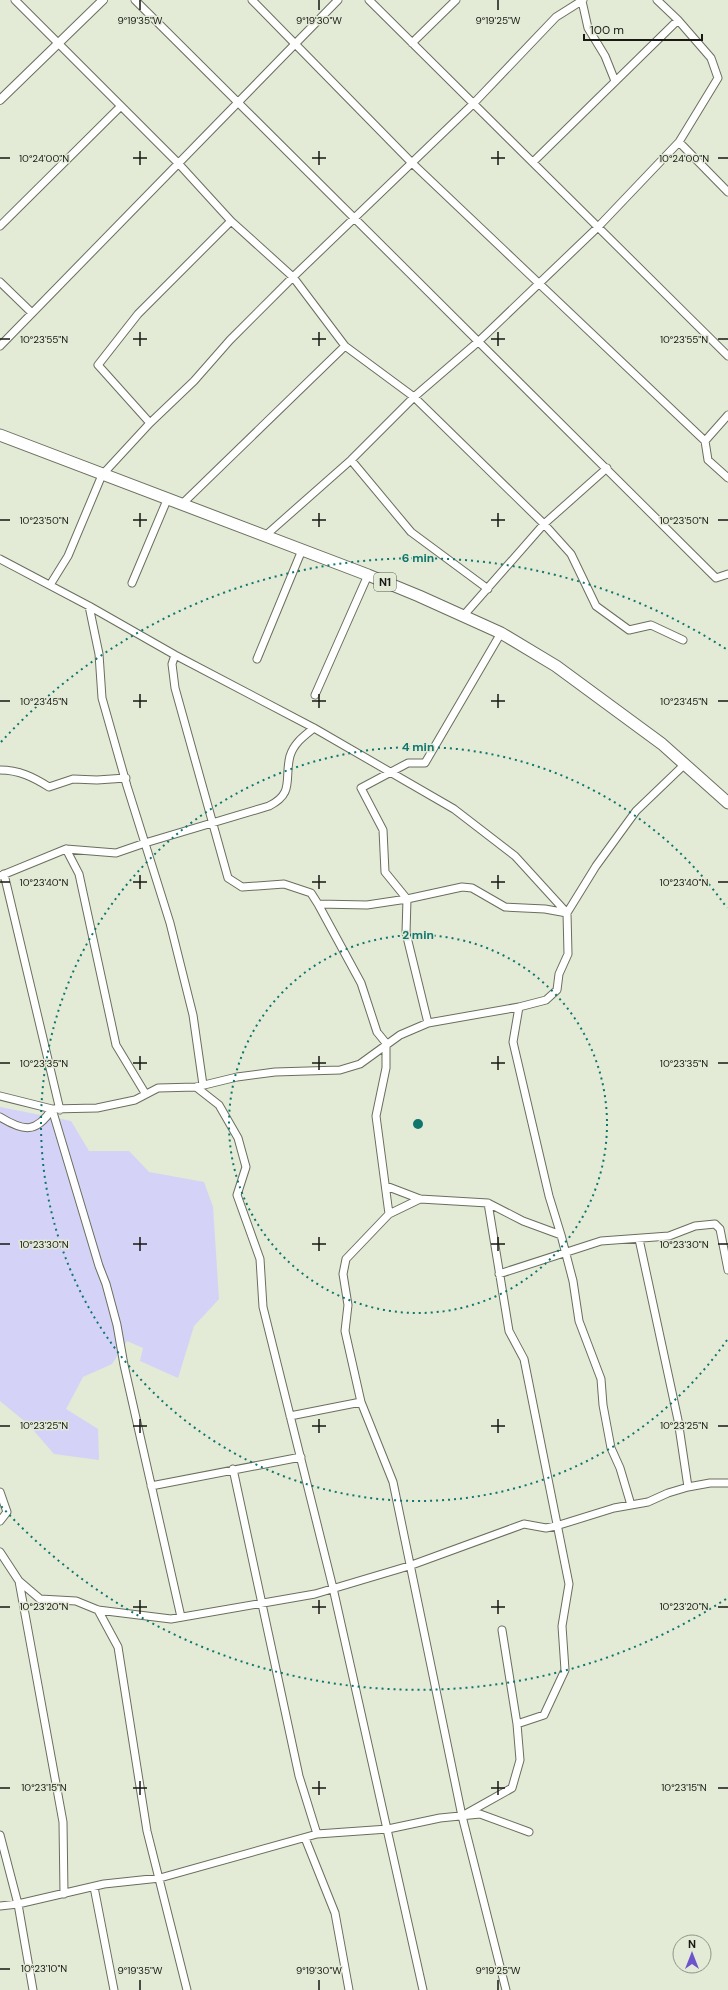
<svg xmlns="http://www.w3.org/2000/svg" width="728" height="1990" viewBox="0 0 728 1990" font-family="'DM Sans',sans-serif">
  <style>
    .green { fill: #d5d2f7 }
    .lines { fill: none; stroke-linecap: round; stroke-linejoin: round }
    .minor-casing { stroke: #696f5d; stroke-width: 9 }
    .tertiary-casing { stroke: #696f5d; stroke-width: 10 }
    .trunk-casing { stroke: #696f5d; stroke-width: 13 }
    .minor { stroke: #fff; stroke-width: 7 }
    .tertiary { stroke: #fff; stroke-width: 8 }
    .trunk { stroke: #fff; stroke-width: 11 }
    .ticks { fill: none; stroke: #171912; stroke-width: 1.5 }
    .ring { fill: none; stroke: #0f766e; stroke-width: 2; stroke-dasharray: 2 4 }
    .labels { text-anchor: middle; stroke-width: 3; stroke-linejoin: round; paint-order: stroke }
    .shield { fill: #e3ead6; stroke: #54584d; stroke-width: 1 }
    .shield-label { font-size: 11px; font-weight: bold; fill: #171912 }
    .ticks-label { font-size: 10px; text-anchor: middle; fill: #171912; stroke: #e3ead6; stroke-width: 3; stroke-linejoin: round; paint-order: stroke }
    .centre { fill: #0f766e; stroke: #e3ead6; stroke-width: 2 }
    .ring-label { font-size: 12px; text-anchor: middle; font-weight: bold; fill: #0f766e; stroke: #e3ead6; stroke-width: 3; stroke-linejoin: round; paint-order: stroke }
  </style>
  <rect width="100%" height="100%" fill="#e3ead6"/>
  <!-- green -->
  <path class="green" d="M 0,1107 L 71,1121 L 89,1151 L 129,1151 L 149,1172 L 204,1182 L 213,1207 L 219,1299 L 194,1326 L 178,1378 L 140,1361 L 143,1348 L 127,1341 L 112,1364 L 83,1377 L 66,1409 L 98,1429 L 99,1460 L 54,1454 L 28,1424 L 0,1401 Z"/>
  <g class="lines">
    <defs>
      <path id="minor" d="M 15,0 L 178,163 L 231,221 L 293,277 L 345,346 L 414,397 L 544,524 L 571,554 L 596,606 L 629,630 L 651,625 L 683,640
        M 135,0 L 716,578 L 728,574
        M 252,0 L 411,162 L 705,441 L 708,460 L 728,478
        M 369,0 L 728,356
        M 582,1 L 588,28 L 605,56 L 615,81
        M 412,43 L 456,0
        M 679,142 L 728,192
        M 533,162 L 678,20
        M 0,226 L 121,106
        M 0,282 L 32,313
        M 0,346 L 338,0
        M 150,423 L 98,365 L 138,314 L 231,221
        M 705,441 L 728,415
        M 351,460 L 411,532 L 488,589
        M 181,505 L 345,346
        M 265,536 L 351,460 L 414,397 L 479,341 L 598,227 L 679,142 L 718,78 L 711,58 L 678,20 L 657,0
        M 0,559 L 89,606 L 175,655 L 314,728 L 454,809 L 515,856 L 567,913
        M 132,583 L 167,500
        M 50,585 L 68,556 L 102,475 L 150,423 L 194,381 L 230,340 L 293,277 L 473,104 L 556,17 L 583,0
        M 89,606 L 99,654 L 102,698 L 127,786 L 170,923 L 193,1015 L 203,1085
        M 464,615 L 544,524 L 607,468
        M 501,633 L 425,763 L 408,763 L 361,788 L 383,830 L 385,872 L 407,899 L 462,887 L 472,888 L 505,907 L 545,909 L 567,913
        M 175,655 L 172,664 L 175,688 L 228,878 L 242,887 L 284,884 L 311,893 L 318,904 L 361,983 L 377,1032 L 386,1043 L 386,1068 L 376,1116 L 389,1214
        M 257,659 L 302,550
        M 315,695 L 368,575
        M 0,770 C 19,770 33,777 49,787 L 73,779 L 97,780 L 126,778
        M 66,849 L 79,874 L 116,1045 L 145,1093
        M 4,874 L 60,1110
        M 0,876 L 66,849 L 116,853 L 145,843 L 269,806 C 295,793 284,779 290,756 C 294,743 304,736 314,728
        M 318,904 L 367,905 L 407,899 L 406,933 L 428,1023
        M 196,1087 L 219,1105 L 238,1138 L 246,1167 L 237,1195 L 260,1259 L 263,1307 L 333,1588 L 423,1990
        M 0,1096 L 52,1109 L 97,1108 L 135,1100 L 158,1088 L 196,1087 L 237,1077 L 275,1072 L 340,1070 L 360,1064 L 400,1035 L 428,1023 L 519,1007
        M 52,1109 L 99,1266 L 106,1284 L 117,1325 L 124,1365 L 181,1617
        M 0,1117 C 23,1131 36,1134 52,1109
        M 386,1186 L 420,1199 L 488,1203 L 523,1221 L 561,1235
        M 420,1199 L 389,1214 L 346,1259 L 343,1274 L 348,1305 L 345,1331 L 361,1402 L 393,1482 L 462,1816 L 506,1990
        M 639,1239 L 678,1420 L 688,1487
        M 499,1274 L 601,1241 L 669,1236 L 695,1226 L 715,1224 L 720,1229 L 728,1270
        M 290,1416 L 361,1402
        M 233,1469 L 299,1776 L 317,1834
        M 151,1486 L 301,1457
        M 0,1492 L 7,1512 L 0,1521
        M 631,1505 L 620,1468 L 611,1448 L 603,1405 L 601,1379 L 579,1321 L 573,1281 L 561,1235 L 549,1196 L 513,1042 L 519,1007 L 546,1000 L 557,990 L 559,974 L 568,954 L 567,913 L 596,866 L 636,811 L 685,764
        M 0,1552 L 19,1581 L 40,1599 L 76,1601 L 98,1610 L 171,1619 L 315,1594 L 409,1566 L 524,1524 L 546,1528 L 556,1526 L 614,1508 L 648,1502 L 668,1493 L 688,1487 L 710,1483 L 728,1483
        M 19,1581 L 63,1822 L 64,1894
        M 98,1610 L 118,1647 L 147,1831 L 187,1990
        M 502,1630 L 517,1724
        M 462,1816 L 512,1788 L 520,1760 L 517,1724 L 544,1715 L 565,1670 L 562,1626 L 569,1584 L 524,1359 L 509,1331 L 488,1203
        M 0,1835 L 18,1904 L 33,1990
        M 305,1838 L 335,1913 L 349,1990
        M 94,1887 L 114,1990
        M 0,1906 L 18,1904 L 104,1884 L 160,1878 L 317,1834 L 388,1829 L 440,1818 L 480,1814 L 529,1832"/>
      <path id="tertiary" d="M 0,100 L 103,0"/>
      <path id="trunk" d="M 0,435 L 368,575 L 419,596 L 501,633 L 556,666 L 662,744 L 728,803"/>
    </defs>
    <!-- minor casing -->
    <use href="#minor" class="minor-casing"/>
    <!-- tertiary casing -->
    <use href="#tertiary" class="tertiary-casing"/>
    <!-- trunk casing -->
    <use href="#trunk" class="trunk-casing"/>
    <!-- minor -->
    <use href="#minor" class="minor"/>
    <!-- tertiary -->
    <use href="#tertiary" class="tertiary"/>
    <!-- trunk -->
    <use href="#trunk" class="trunk"/>
  </g>
  <!-- ticks -->
  <path class="ticks" d="M 140,0 L 140,10M 319,0 L 319,10M 498,0 L 498,10M 140,151 L 140,165M 319,151 L 319,165M 498,151 L 498,165M 0,158 L 10,158M 133,158 L 147,158M 312,158 L 326,158M 491,158 L 505,158M 718,158 L 728,158M 140,332 L 140,346M 319,332 L 319,346M 498,332 L 498,346M 0,339 L 10,339M 133,339 L 147,339M 312,339 L 326,339M 491,339 L 505,339M 718,339 L 728,339M 140,513 L 140,527M 319,513 L 319,527M 498,513 L 498,527M 0,520 L 10,520M 133,520 L 147,520M 312,520 L 326,520M 491,520 L 505,520M 718,520 L 728,520M 140,694 L 140,708M 319,694 L 319,708M 498,694 L 498,708M 0,701 L 10,701M 133,701 L 147,701M 312,701 L 326,701M 491,701 L 505,701M 718,701 L 728,701M 140,875 L 140,889M 319,875 L 319,889M 498,875 L 498,889M 0,882 L 10,882M 133,882 L 147,882M 312,882 L 326,882M 491,882 L 505,882M 718,882 L 728,882M 140,1056 L 140,1070M 319,1056 L 319,1070M 498,1056 L 498,1070M 0,1063 L 10,1063M 133,1063 L 147,1063M 312,1063 L 326,1063M 491,1063 L 505,1063M 718,1063 L 728,1063M 140,1237 L 140,1251M 319,1237 L 319,1251M 498,1237 L 498,1251M 0,1244 L 10,1244M 133,1244 L 147,1244M 312,1244 L 326,1244M 491,1244 L 505,1244M 718,1244 L 728,1244M 140,1419 L 140,1433M 319,1419 L 319,1433M 498,1419 L 498,1433M 0,1426 L 10,1426M 133,1426 L 147,1426M 312,1426 L 326,1426M 491,1426 L 505,1426M 718,1426 L 728,1426M 140,1600 L 140,1614M 319,1600 L 319,1614M 498,1600 L 498,1614M 0,1607 L 10,1607M 133,1607 L 147,1607M 312,1607 L 326,1607M 491,1607 L 505,1607M 718,1607 L 728,1607M 140,1781 L 140,1795M 319,1781 L 319,1795M 498,1781 L 498,1795M 0,1788 L 10,1788M 133,1788 L 147,1788M 312,1788 L 326,1788M 491,1788 L 505,1788M 718,1788 L 728,1788M 0,1969 L 10,1969M 140,1980 L 140,1990M 319,1980 L 319,1990M 498,1980 L 498,1990"/>
  <!-- distance rings -->
  <g class="ring">
    <circle cx="418" cy="1124" r="189"/>
    <path d="M727 1340A377 377 0 1 1 727 908"/>
    <path d="M726 1599A566 566 0 0 1 1 1506M1 742A566 566 0 0 1 726 649"/>
  </g>
  <g class="labels">
    <!-- shield labels -->
    <rect class="shield" x="374" y="573" width="22" height="18" rx="3"/>
    <g class="shield-label">
      <text x="385" y="586">N1</text>
    </g>
  </g>
  <g class="ticks-label">
    <text x="140" y="24">9°19'35"W</text>
    <text x="319" y="24">9°19'30"W</text>
    <text x="498" y="24">9°19'25"W</text>
    <text x="44" y="162">10°24'00"N</text>
    <text x="684" y="162">10°24'00"N</text>
    <text x="44" y="343">10°23'55"N</text>
    <text x="684" y="343">10°23'55"N</text>
    <text x="44" y="524">10°23'50"N</text>
    <text x="684" y="524">10°23'50"N</text>
    <text x="44" y="705">10°23'45"N</text>
    <text x="684" y="705">10°23'45"N</text>
    <text x="44" y="886">10°23'40"N</text>
    <text x="684" y="886">10°23'40"N</text>
    <text x="44" y="1067">10°23'35"N</text>
    <text x="684" y="1067">10°23'35"N</text>
    <text x="44" y="1248">10°23'30"N</text>
    <text x="684" y="1248">10°23'30"N</text>
    <text x="44" y="1429">10°23'25"N</text>
    <text x="684" y="1429">10°23'25"N</text>
    <text x="44" y="1610">10°23'20"N</text>
    <text x="684" y="1610">10°23'20"N</text>
    <text x="44" y="1791">10°23'15"N</text>
    <text x="684" y="1791">10°23'15"N</text>
    <text x="44" y="1972">10°23'10"N</text>
    <text x="140" y="1974">9°19'35"W</text>
    <text x="319" y="1974">9°19'30"W</text>
    <text x="498" y="1974">9°19'25"W</text>
  </g>
  <circle cx="418" cy="1124" r="6" class="centre"/>
  <g class="ring-label">
    <text x="418" y="562">6 min</text>
    <text x="418" y="751">4 min</text>
    <text x="418" y="939">2 min</text>
  </g>
  <!-- north arrow -->
  <g transform="translate(692 1954)"><circle r="19" fill="#e3ead6" stroke="#919688"/>
  <path d="M0-3L7 15L0 10L-7 15Z" fill="#6d53cc"/>
  <text y="-6" font-size="11" font-weight="bold" text-anchor="middle" fill="#171912">N</text>
  </g>
  <!-- scale -->
  <path d="M584 34v6h118v-6" fill="none" stroke="#171912" stroke-width="2"/>
  <text x="590" y="34" font-size="12" fill="#171912" stroke="#e3ead6" stroke-width="3" paint-order="stroke">100 m</text>
</svg>
